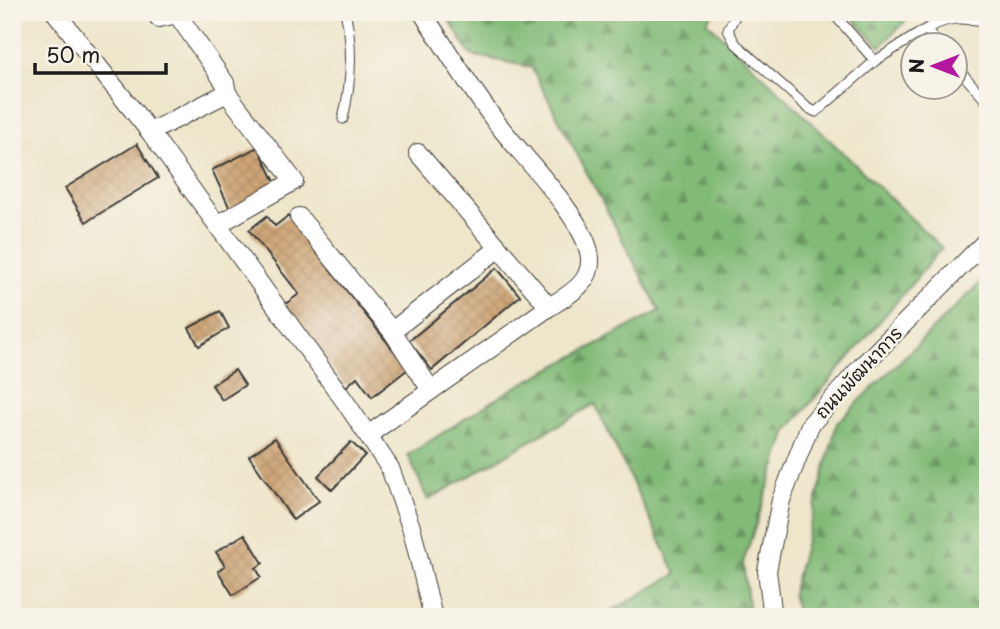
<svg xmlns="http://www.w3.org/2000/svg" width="1000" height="629" viewBox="0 0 1000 629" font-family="'Playpen Sans','Playpen Sans Thai',sans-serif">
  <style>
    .forest { fill: url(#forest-firs); stroke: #4f6c4a; stroke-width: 2 }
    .building { fill: url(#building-cross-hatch) }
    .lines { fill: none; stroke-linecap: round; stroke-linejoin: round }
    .lane-casing { stroke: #3c3a36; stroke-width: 11 }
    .street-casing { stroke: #3c3a36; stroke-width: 20 }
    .lane { stroke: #fff; stroke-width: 9 }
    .street { stroke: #fff; stroke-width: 18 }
    .labels { text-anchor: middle; stroke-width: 5; stroke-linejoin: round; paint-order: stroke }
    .street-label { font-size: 18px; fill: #1c1c1c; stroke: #f7f3e8 }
  </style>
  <defs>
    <pattern id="forest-firs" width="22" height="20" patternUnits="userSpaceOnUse" patternTransform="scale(1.75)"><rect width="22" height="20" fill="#82bb78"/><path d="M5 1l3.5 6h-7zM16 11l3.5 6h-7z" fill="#6a9762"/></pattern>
    <pattern id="building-cross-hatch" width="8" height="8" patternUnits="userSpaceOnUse" patternTransform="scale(1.75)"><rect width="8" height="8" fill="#cea576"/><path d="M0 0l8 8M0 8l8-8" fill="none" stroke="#b08d66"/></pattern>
  </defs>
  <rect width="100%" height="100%" fill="#f7f3e8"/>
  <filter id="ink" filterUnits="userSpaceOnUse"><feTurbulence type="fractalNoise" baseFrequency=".0143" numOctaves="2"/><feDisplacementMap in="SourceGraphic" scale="14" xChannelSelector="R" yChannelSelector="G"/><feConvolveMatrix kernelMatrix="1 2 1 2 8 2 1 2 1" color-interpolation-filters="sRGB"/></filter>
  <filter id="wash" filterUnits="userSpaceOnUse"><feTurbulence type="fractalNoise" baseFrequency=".00686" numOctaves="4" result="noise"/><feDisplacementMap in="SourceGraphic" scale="28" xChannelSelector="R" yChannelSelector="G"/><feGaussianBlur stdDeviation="1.57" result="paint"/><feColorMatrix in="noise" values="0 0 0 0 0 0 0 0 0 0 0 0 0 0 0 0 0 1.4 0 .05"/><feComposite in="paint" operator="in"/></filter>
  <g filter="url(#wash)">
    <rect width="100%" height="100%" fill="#eee6ca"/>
    <!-- forest -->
    <path class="forest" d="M 444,12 L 714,12 L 707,22 L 942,248 L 787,431 L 743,563 L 750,617 L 601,617 L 676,574 L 595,404 L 428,500 L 408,455 L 510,390 L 660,311 L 531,67 L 471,55 Z
      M 847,12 L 914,12 L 880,47 Z
      M 988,275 L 988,617 L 799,617 L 792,594 L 837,423 Z"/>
    <g id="blocks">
      <!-- building -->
      <path class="building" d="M 137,144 L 158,178 L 86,222 L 65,188 Z
        M 258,147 L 278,188 L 231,211 L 212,170 Z
        M 267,216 L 275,226 L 288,216 L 408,369 L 372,397 L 357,377 L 346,387 L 283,306 L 299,294 L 249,230 Z
        M 497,268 L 520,296 L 432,370 L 409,341 Z
        M 220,311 L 229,328 L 199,346 L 189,328 Z
        M 235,370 L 245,385 L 222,400 L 212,385 Z
        M 275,438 L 319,501 L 293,520 L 249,456 Z
        M 351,442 L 365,455 L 332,490 L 318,476 Z
        M 245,534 L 263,563 L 256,568 L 261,577 L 233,595 L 218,571 L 225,566 L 216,552 Z"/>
    </g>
  </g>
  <g filter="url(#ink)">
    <use href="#blocks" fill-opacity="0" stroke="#3c3a36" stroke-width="2"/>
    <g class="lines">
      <defs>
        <path id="lane" d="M 737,12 L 728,30 L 735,43 L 808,108 L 816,112 L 875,61 L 926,29 L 939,46
          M 832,12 L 875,61
          M 926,29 C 951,16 960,18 988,21
          M 954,64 L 988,103
          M 343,119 C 351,84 354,47 345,12"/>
        <path id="street" d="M 55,12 L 150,132 L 344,400 L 390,468 L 412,530 L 433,617
          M 150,132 L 227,93 L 225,83 L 177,14 L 159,18
          M 418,153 L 549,307
          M 299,217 L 392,331
          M 217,225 L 294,181 L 227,93
          M 431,390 L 392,331 L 499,248
          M 368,435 L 549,307 C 569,295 596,281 589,252 C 581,214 518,152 493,118 C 468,84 445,48 422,12
          M 773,617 L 767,571 L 781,500 L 810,425 L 862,366 L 988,239"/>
      </defs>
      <!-- lane casing -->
      <use href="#lane" class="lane-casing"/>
      <!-- street casing -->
      <use href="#street" class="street-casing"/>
      <!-- lane -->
      <use href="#lane" class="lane"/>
      <!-- street -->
      <use href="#street" class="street"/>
    </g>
  </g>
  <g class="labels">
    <!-- street labels -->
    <g class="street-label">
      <text transform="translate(859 373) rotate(-47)" y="6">ถนนพัฒนาการ</text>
    </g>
  </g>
  <!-- margin -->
  <rect width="1000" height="629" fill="none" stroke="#f7f3e8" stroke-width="42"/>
  <!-- north arrow -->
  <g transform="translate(934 66) rotate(270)"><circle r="33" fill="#f7f3e8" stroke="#9f9d96" stroke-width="2"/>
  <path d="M0-5L12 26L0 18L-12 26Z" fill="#b5179e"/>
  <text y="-10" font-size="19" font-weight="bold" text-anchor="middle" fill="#1c1c1c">N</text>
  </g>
  <!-- scale -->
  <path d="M35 63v10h131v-10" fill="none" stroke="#1c1c1c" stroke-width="3.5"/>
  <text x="46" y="63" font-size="21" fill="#1c1c1c" stroke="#f7f3e8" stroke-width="5" paint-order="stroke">50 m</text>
</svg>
